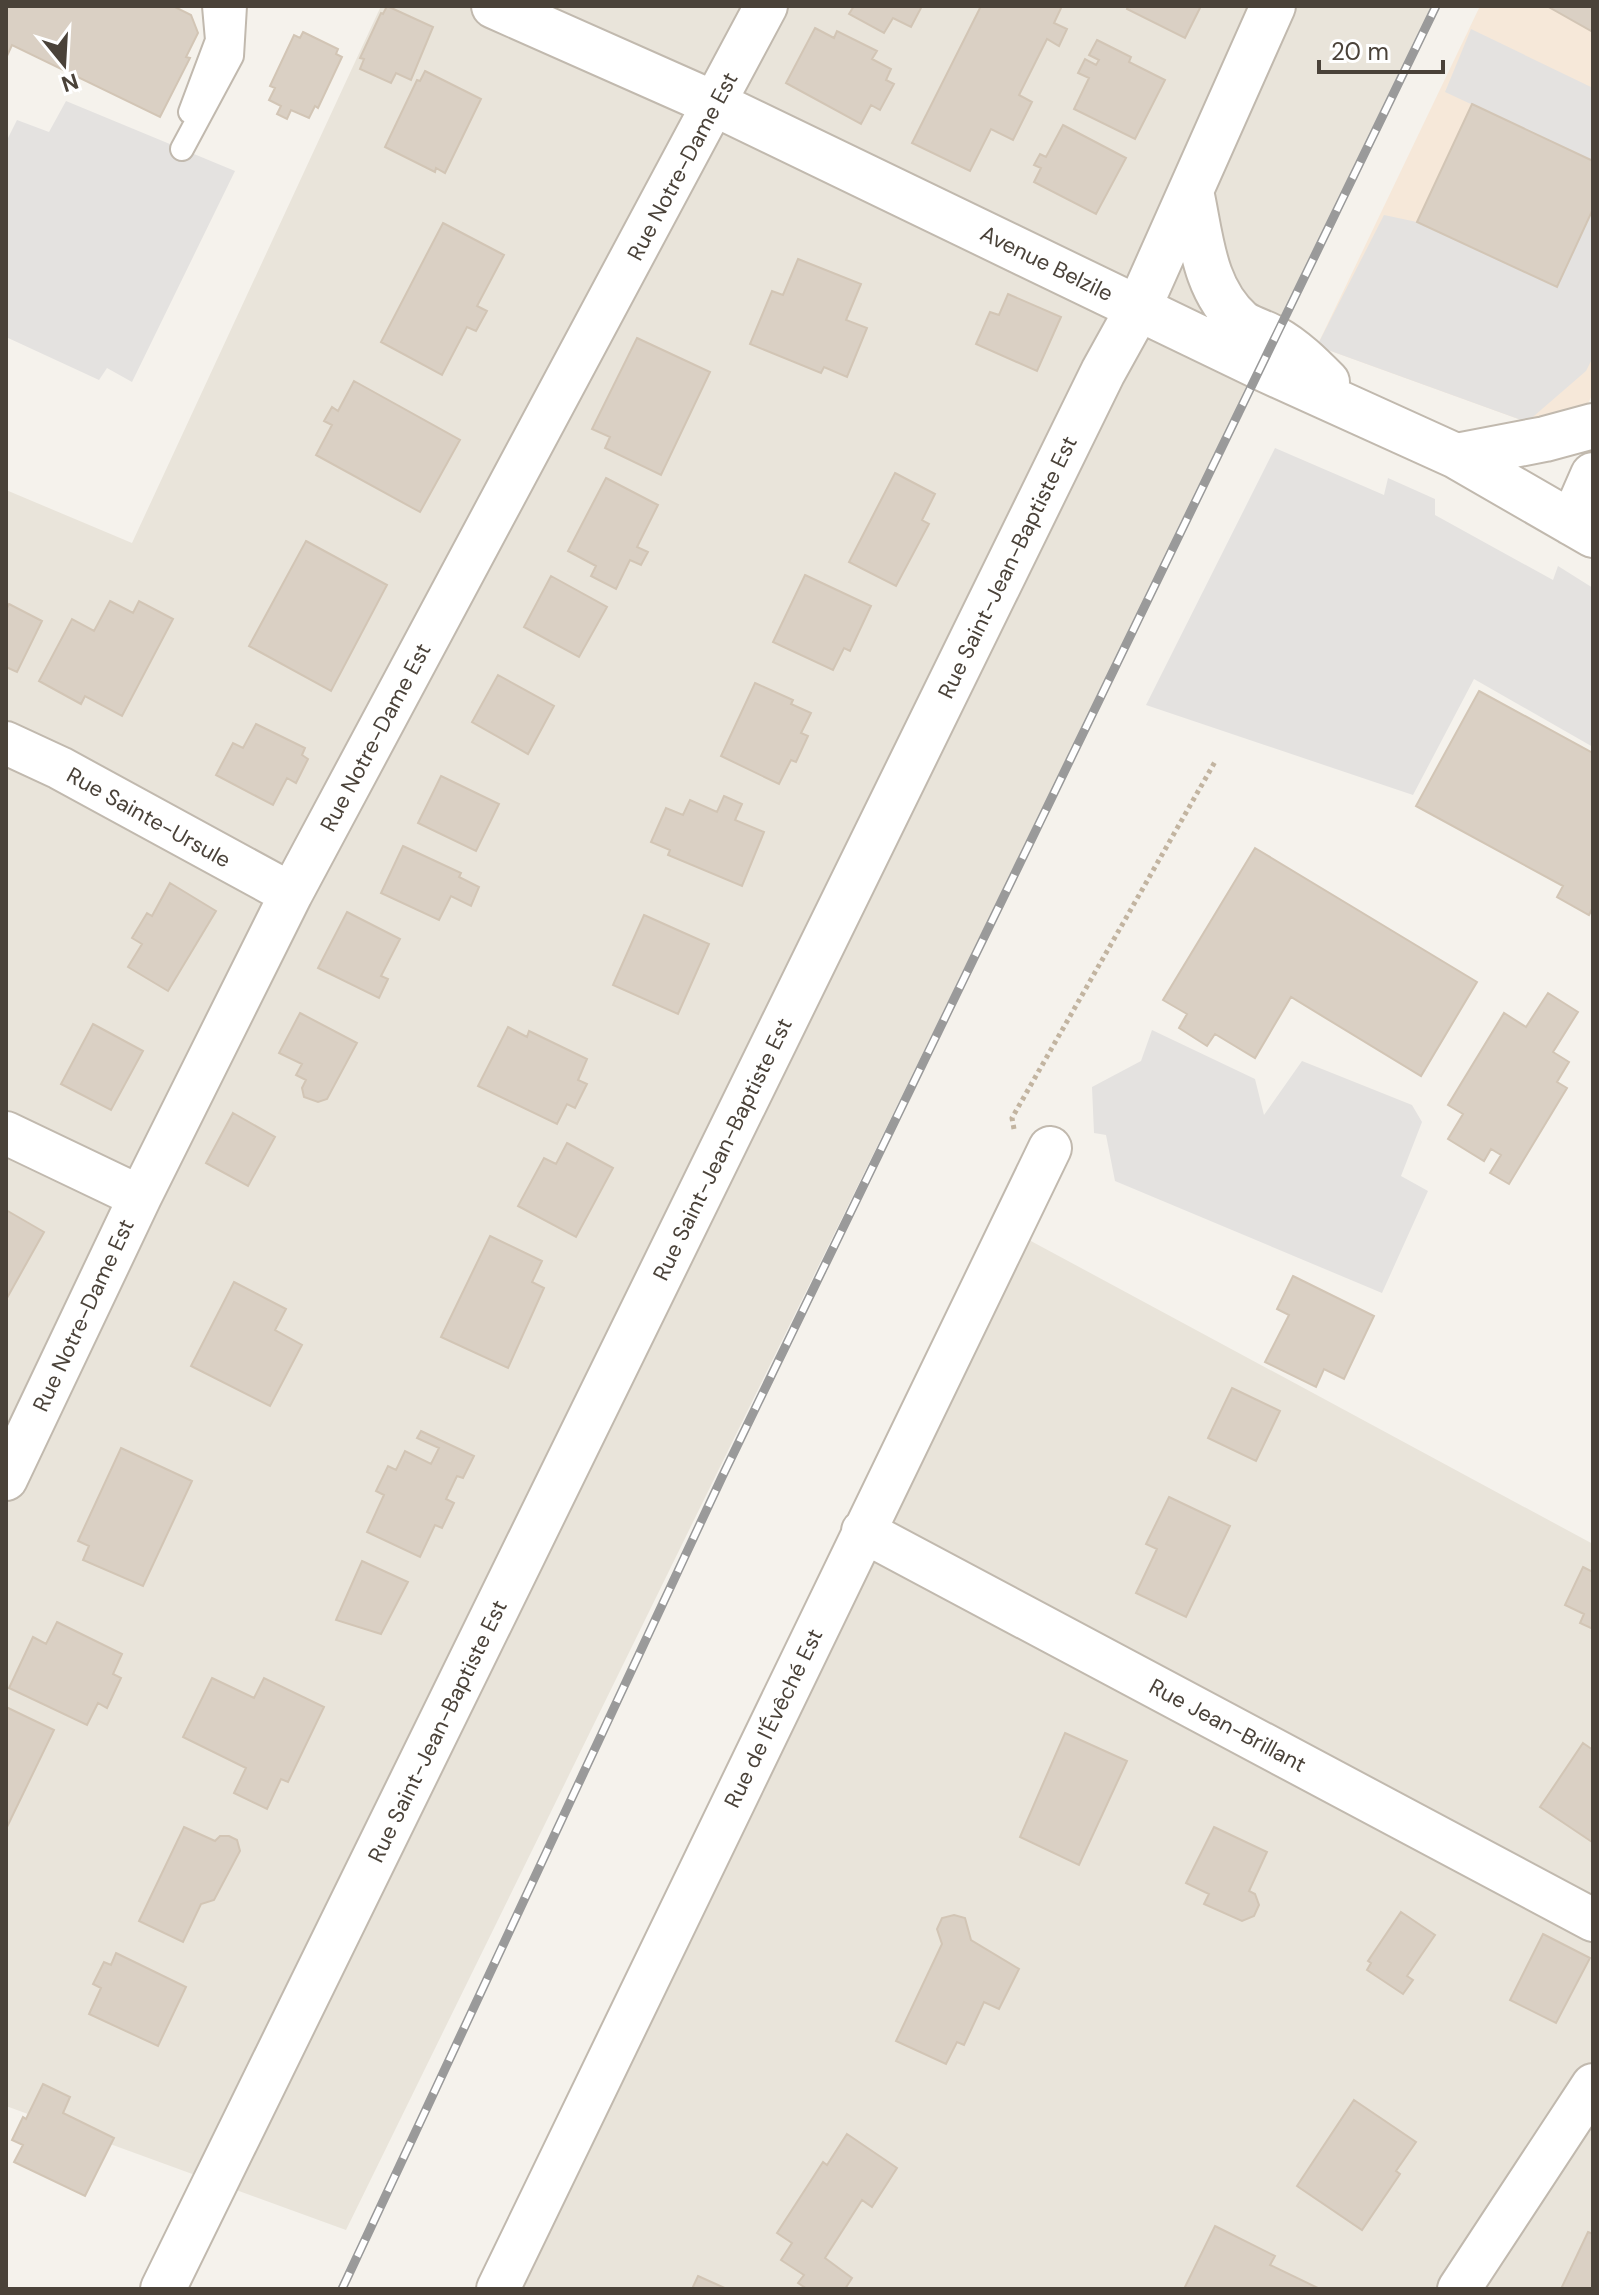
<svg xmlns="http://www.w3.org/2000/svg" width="1599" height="2295" viewBox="0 0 1599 2295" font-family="'DM Sans',sans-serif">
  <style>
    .residential { fill: #e9e4da }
    .commercial { fill: #f6e8d9 }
    .parking { fill: #e4e2e0 }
    .building { fill: #dad0c4; stroke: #d2c5b5; stroke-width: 2 }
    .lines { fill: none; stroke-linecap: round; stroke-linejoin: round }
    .service-casing { stroke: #c1b9ae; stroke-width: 26 }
    .minor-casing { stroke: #c1b9ae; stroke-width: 46 }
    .tertiary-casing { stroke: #c1b9ae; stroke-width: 48 }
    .path { stroke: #c2b4a0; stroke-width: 5; stroke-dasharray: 4 4; stroke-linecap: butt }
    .service { stroke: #fff; stroke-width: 22 }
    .minor { stroke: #fff; stroke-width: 42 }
    .tertiary { stroke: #fff; stroke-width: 44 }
    .rail-casing { stroke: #9a9a9a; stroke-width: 9 }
    .rail { stroke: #fff; stroke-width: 6; stroke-dasharray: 18; stroke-linecap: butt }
    .labels { text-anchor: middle; stroke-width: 6; stroke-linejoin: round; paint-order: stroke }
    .street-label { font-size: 22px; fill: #4a4239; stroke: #fff }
  </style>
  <rect width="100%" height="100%" fill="#f5f2ec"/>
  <!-- residential -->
  <path class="residential" d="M 381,6 L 1436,6 L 346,2230 L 6,2106 L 6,490 L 132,543 Z
    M 1005,1227 L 1593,1544 L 1593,2289 L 485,2289 Z"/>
  <!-- commercial -->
  <path class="commercial" d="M 1480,6 L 1593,6 L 1593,393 L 1583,414 L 1527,422 L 1317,346 Z"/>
  <!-- parking -->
  <path class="parking" d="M 1471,29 L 1593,88 L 1593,161 L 1445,92 Z
    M 66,101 L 235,171 L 132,382 L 107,368 L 99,380 L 6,337 L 6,142 L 17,120 L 49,132 Z
    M 1593,209 L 1593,357 L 1586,371 L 1527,422 L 1317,346 L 1384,215 L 1417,222 L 1556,287 Z
    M 1275,448 L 1384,495 L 1388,478 L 1435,499 L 1435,515 L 1553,580 L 1558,566 L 1593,588 L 1593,747 L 1474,679 L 1413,795 L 1146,705 Z
    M 1152,1030 L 1255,1079 L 1264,1115 L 1302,1061 L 1412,1105 L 1422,1122 L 1401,1176 L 1428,1191 L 1382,1293 L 1115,1181 L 1106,1135 L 1094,1133 L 1092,1087 L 1141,1061 Z"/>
  <!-- building -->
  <path class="building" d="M 6,6 L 173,6 L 191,15 L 198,33 L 186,57 L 190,58 L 160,117 L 12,45 L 6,58 Z
    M 387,6 L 433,27 L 411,80 L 396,73 L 391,83 L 360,69 L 364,59 L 360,58 L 381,13 L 383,14 Z
    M 854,6 L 922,6 L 911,27 L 893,18 L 884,33 L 849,14 Z
    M 981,6 L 1062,6 L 1054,23 L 1067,29 L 1059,46 L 1047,39 L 1019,95 L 1032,102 L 1013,140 L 991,129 L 970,171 L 912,143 Z
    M 1128,6 L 1201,6 L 1185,38 L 1127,9 Z
    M 1547,6 L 1593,6 L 1593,32 Z
    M 815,28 L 834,38 L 837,31 L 877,51 L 872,59 L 891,69 L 886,80 L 894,84 L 880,110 L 871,105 L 861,124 L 786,83 Z
    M 303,32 L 338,49 L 336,54 L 342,57 L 318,108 L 315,106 L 309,118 L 291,110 L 287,119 L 277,114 L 281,106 L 269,100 L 275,88 L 270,86 L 294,35 L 300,38 Z
    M 1097,40 L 1131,57 L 1129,62 L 1165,80 L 1135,139 L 1074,109 L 1089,78 L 1078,73 L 1085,59 L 1096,65 L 1099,60 L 1089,55 Z
    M 425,71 L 481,99 L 445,173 L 436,168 L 435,172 L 385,147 L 417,80 L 420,81 Z
    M 1472,104 L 1593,161 L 1593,209 L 1557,287 L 1417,222 Z
    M 1063,125 L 1126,158 L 1096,214 L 1034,182 L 1041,168 L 1034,165 L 1040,154 L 1046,157 Z
    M 443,223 L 504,255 L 477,306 L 487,311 L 476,331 L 467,327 L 442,375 L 381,342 Z
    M 798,259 L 861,284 L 846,320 L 867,328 L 847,377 L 824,367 L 821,373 L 750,344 L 772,291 L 783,295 Z
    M 1008,294 L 1061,317 L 1037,371 L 976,344 L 990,312 L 999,315 Z
    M 637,338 L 710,372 L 661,475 L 605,448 L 610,437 L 592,429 Z
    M 354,381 L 460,440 L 420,512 L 316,455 L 332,425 L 324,421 L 332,407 L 338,411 Z
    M 895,473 L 935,494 L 922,520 L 929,524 L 896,586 L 849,562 Z
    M 606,478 L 658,505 L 637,547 L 648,552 L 641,565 L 630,560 L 616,589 L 591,576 L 596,566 L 568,551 Z
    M 306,541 L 387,585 L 331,691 L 249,646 Z
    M 805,575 L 871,606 L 850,651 L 844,648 L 833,670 L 773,642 Z
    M 551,576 L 607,607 L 579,657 L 524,627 Z
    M 110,601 L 133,613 L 139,601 L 173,619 L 122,716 L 85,696 L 81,704 L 39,681 L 72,619 L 94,631 Z
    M 9,604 L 42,621 L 17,672 L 6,667 L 6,610 Z
    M 498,675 L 554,706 L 528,754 L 472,722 Z
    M 755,683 L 793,700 L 791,704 L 811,713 L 801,733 L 808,736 L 796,762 L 791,760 L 779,784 L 721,756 Z
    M 1479,691 L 1593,753 L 1593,907 L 1589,915 L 1557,897 L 1563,886 L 1416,806 Z
    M 256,724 L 305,748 L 302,755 L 308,759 L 296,783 L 287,778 L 273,805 L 216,775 L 233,743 L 243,748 Z
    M 441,776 L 499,804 L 476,851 L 418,823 Z
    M 724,796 L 742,804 L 735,820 L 764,832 L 742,886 L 668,855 L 670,850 L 651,842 L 666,808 L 683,815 L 690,800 L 717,812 Z
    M 403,846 L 461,873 L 459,877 L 479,887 L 471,906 L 451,896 L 439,920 L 381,893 Z
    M 1255,848 L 1477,982 L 1421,1076 L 1291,997 L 1255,1058 L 1215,1034 L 1207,1046 L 1179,1028 L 1187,1014 L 1163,1000 Z
    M 170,883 L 216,911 L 168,991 L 128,967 L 142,944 L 132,938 L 147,913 L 152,916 Z
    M 347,912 L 400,939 L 381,976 L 388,979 L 379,998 L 318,968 Z
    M 644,915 L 709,944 L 678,1014 L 613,985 Z
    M 1548,993 L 1578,1012 L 1553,1052 L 1569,1062 L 1557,1082 L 1567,1088 L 1509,1184 L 1490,1173 L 1501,1155 L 1491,1149 L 1484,1161 L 1448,1139 L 1463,1114 L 1448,1105 L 1504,1013 L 1526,1027 Z
    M 300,1013 L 357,1043 L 327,1099 L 318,1102 L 304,1097 L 302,1088 L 306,1080 L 296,1075 L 302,1064 L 279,1053 Z
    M 93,1024 L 143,1051 L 111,1110 L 61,1084 Z
    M 508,1027 L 527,1037 L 529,1031 L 587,1059 L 578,1080 L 587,1084 L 575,1108 L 567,1104 L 557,1124 L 478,1086 Z
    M 233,1113 L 275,1137 L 248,1186 L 206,1163 Z
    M 567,1143 L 613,1168 L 576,1237 L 518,1206 L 544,1158 L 556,1164 Z
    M 6,1210 L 44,1232 L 7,1298 L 6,1298 Z
    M 490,1236 L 542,1261 L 532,1282 L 544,1288 L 508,1368 L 441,1337 Z
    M 1293,1276 L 1374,1316 L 1344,1379 L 1324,1369 L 1316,1387 L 1265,1362 L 1289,1315 L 1277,1309 Z
    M 234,1282 L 286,1309 L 275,1330 L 302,1345 L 270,1406 L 191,1366 Z
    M 1232,1388 L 1280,1411 L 1256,1461 L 1208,1438 Z
    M 421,1431 L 474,1456 L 463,1478 L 457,1476 L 446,1499 L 454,1503 L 442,1528 L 435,1525 L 420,1557 L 367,1532 L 384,1495 L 376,1491 L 388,1466 L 396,1470 L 405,1451 L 431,1464 L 439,1448 L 417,1438 Z
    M 121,1448 L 192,1481 L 143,1586 L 83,1560 L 89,1546 L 78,1541 Z
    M 1169,1497 L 1230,1526 L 1186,1617 L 1136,1593 L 1157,1549 L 1146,1544 Z
    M 362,1561 L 408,1582 L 381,1634 L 336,1620 Z
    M 1583,1567 L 1593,1572 L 1593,1629 L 1580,1623 L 1584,1614 L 1565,1605 Z
    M 57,1622 L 122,1654 L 113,1674 L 121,1678 L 107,1708 L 98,1703 L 87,1725 L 9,1688 L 33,1637 L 46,1644 Z
    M 212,1678 L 254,1698 L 264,1678 L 324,1707 L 288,1782 L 281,1779 L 267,1809 L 234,1793 L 246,1768 L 183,1737 Z
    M 6,1707 L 54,1730 L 6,1829 Z
    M 1065,1733 L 1127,1761 L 1079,1865 L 1020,1837 Z
    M 1583,1743 L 1593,1750 L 1592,1842 L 1540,1807 Z
    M 184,1827 L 215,1841 L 220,1836 L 229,1836 L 237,1840 L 240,1851 L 214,1900 L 201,1904 L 183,1942 L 139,1921 Z
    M 1214,1827 L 1267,1852 L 1249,1891 L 1255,1894 L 1259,1905 L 1254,1916 L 1242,1921 L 1204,1904 L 1209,1894 L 1186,1883 Z
    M 1401,1912 L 1435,1935 L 1407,1976 L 1413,1980 L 1403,1994 L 1367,1970 L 1371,1963 L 1368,1961 Z
    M 954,1915 L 965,1918 L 971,1940 L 1019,1969 L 999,2009 L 984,2002 L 964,2045 L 957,2042 L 946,2064 L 896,2041 L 942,1944 L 937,1929 L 942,1918 Z
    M 1543,1934 L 1590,1958 L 1556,2023 L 1510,2000 Z
    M 116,1953 L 186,1987 L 158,2046 L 89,2014 L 101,1988 L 93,1984 L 104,1962 L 111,1965 Z
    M 43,2084 L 70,2097 L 63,2113 L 114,2138 L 85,2196 L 14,2162 L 23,2145 L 12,2140 L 23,2117 L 26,2119 Z
    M 1354,2100 L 1416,2142 L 1396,2171 L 1400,2174 L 1362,2230 L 1297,2186 Z
    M 847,2134 L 897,2168 L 872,2207 L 862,2200 L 825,2258 L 852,2278 L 845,2289 L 807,2289 L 798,2283 L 804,2275 L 781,2260 L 792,2243 L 777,2233 L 823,2162 L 827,2165 Z
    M 1215,2226 L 1275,2256 L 1270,2265 L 1320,2289 L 1184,2289 Z
    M 1588,2232 L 1593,2234 L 1593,2289 L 1561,2289 Z
    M 698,2276 L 727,2289 L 692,2289 Z"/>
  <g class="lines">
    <defs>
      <path id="service" d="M 190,112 L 217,40 L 214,6
        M 182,149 L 232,56 L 235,6"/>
      <path id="minor" d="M 6,743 L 60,768 L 291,894
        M 6,1133 L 140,1197
        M 6,1479 L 140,1197 L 291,894 L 766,6
        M 863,1531 L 1593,1920
        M 498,2289 L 1050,1148
        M 1459,2289 L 1593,2085"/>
      <path id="tertiary" d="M 494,6 L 715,104 L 1262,368 L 1456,456 L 1593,535
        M 1191,191 C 1201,236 1203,289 1241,322 C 1250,329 1264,332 1274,338 C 1294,349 1311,366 1327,382
        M 1456,456 L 1545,439 L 1593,426
        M 1572,523 L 1593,475
        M 163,2289 L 1103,372 L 1139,307 L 1273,6"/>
    </defs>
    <!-- service casing -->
    <use href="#service" class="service-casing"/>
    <!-- minor casing -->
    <use href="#minor" class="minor-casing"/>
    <!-- tertiary casing -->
    <use href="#tertiary" class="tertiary-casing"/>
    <!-- path -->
    <path class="path" d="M 1014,1129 L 1012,1118 L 1216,760"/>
    <!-- service -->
    <use href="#service" class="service"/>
    <!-- minor -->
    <use href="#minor" class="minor"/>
    <!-- tertiary -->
    <use href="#tertiary" class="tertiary"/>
    <defs>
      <path id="rail" d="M 342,2289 L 722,1477 L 1436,6"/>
    </defs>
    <!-- rail casing -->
    <use href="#rail" class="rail-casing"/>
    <!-- rail -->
    <use href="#rail" class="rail"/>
  </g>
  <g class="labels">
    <!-- street labels -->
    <g class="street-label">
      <text transform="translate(682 166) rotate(-62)" y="8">Rue Notre-Dame Est</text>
      <text transform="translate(1047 263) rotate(26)" y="8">Avenue Belzile</text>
      <text transform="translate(1007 567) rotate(-64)" y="8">Rue Saint-Jean-Baptiste Est</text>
      <text transform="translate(375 737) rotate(-62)" y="8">Rue Notre-Dame Est</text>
      <text transform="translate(149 817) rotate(29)" y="8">Rue Sainte-Ursule</text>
      <text transform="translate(722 1149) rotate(-64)" y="8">Rue Saint-Jean-Baptiste Est</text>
      <text transform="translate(83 1315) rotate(-65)" y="8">Rue Notre-Dame Est</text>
      <text transform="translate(773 1718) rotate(-64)" y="8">Rue de l'Évêché Est</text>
      <text transform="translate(1228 1725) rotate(28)" y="8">Rue Jean-Brillant</text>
      <text transform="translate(437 1731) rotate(-64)" y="8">Rue Saint-Jean-Baptiste Est</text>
    </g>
  </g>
  <!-- border -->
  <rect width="1599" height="2295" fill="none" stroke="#4a4239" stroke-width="16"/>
  <!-- north arrow -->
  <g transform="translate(64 64) rotate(162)" stroke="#ffffff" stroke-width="6" paint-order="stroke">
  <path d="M0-6L14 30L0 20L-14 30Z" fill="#4a4239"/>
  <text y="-12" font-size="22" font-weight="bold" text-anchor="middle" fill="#4a4239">N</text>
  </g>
  <!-- scale -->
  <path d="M1319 60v12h124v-12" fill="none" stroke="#4a4239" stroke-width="4"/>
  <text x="1331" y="60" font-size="24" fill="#4a4239" stroke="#ffffff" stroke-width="6" paint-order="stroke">20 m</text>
</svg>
